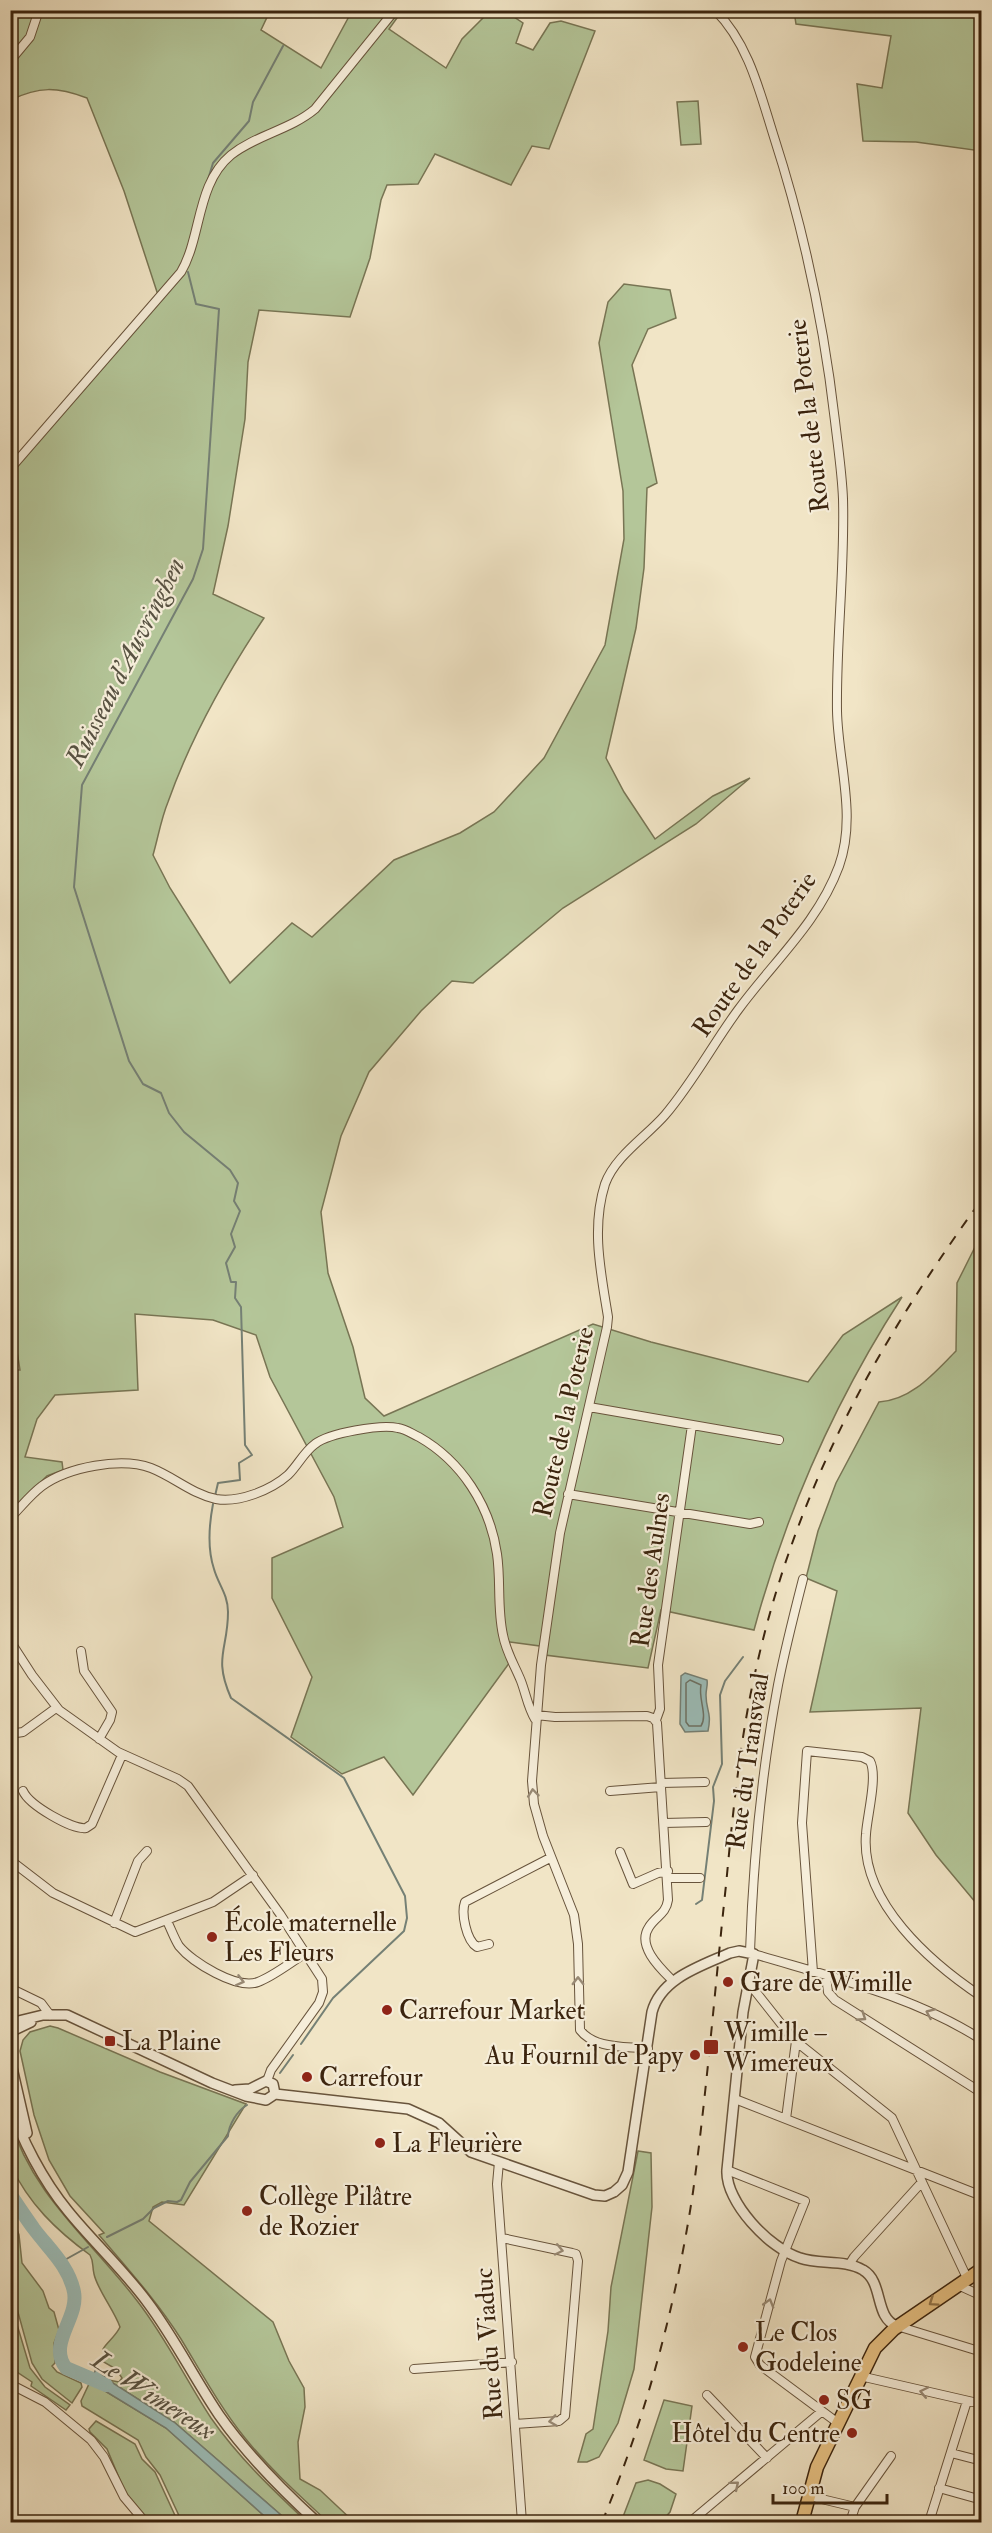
<svg xmlns="http://www.w3.org/2000/svg" width="992" height="2533" viewBox="0 0 992 2533" font-family="'IM FELL Double Pica',serif">
  <style>
    .green { fill: #b4c699; stroke: #787554; stroke-width: 1.5 }
    .water { fill: #9cbeba; stroke: #758075; stroke-width: 1.5 }
    .lines { fill: none; stroke-linecap: round; stroke-linejoin: round }
    .shore { stroke: #6c7164; stroke-width: 1.5 }
    .stream { stroke: #758075; stroke-width: 2 }
    .river { stroke: #9cbeba; stroke-width: 14 }
    .minor-casing { stroke: #68543c; stroke-width: 10 }
    .tertiary-casing { stroke: #68543c; stroke-width: 12 }
    .primary-casing { stroke: #3b240e; stroke-width: 15 }
    .minor { stroke: #f6eeda; stroke-width: 8 }
    .tertiary { stroke: #f6eeda; stroke-width: 9 }
    .primary { stroke: #e8c283; stroke-width: 12 }
    .rail { stroke: #3b240e; stroke-width: 2; stroke-dasharray: 10 10; stroke-linecap: butt }
    .oneway { stroke: #988974 }
    .oneway2 { stroke: #927348 }
    .poi-dot { fill: #8f2418; stroke: #f6eeda; stroke-width: 2 }
    .labels { text-anchor: middle; stroke-width: 4.5; stroke-linejoin: round; paint-order: stroke }
    .street-label { font-size: 26px; fill: #3b240e; stroke: #f6eeda }
    .poi-label { font-size: 26px; fill: #3b240e; stroke: #f6eeda; text-anchor: start }
    .water-label { font-size: 27px; font-style: italic; fill: #585242; stroke: #f6eeda }
  </style>
  <rect width="100%" height="100%" fill="#f1e5c6"/>
  <filter id="stains"><feTurbulence type="fractalNoise" baseFrequency=".00333" numOctaves="4"/><feColorMatrix values="0 0 0 0 .2 0 0 0 0 .09 0 0 0 0 .02 0 0 0 .5 -.17"/></filter>
  <radialGradient id="worn" r=".72"><stop offset=".6" stop-color="#630" stop-opacity="0"/><stop offset="1" stop-color="#630" stop-opacity=".3"/></radialGradient>
  <!-- green -->
  <path class="green" d="M 18,11 L 270,11 L 261,30 L 321,68 L 352,11 L 402,11 L 389,29 L 446,68 L 462,39 L 490,11 L 505,11 L 523,23 L 516,43 L 533,50 L 550,23 L 561,21 L 595,31 L 549,149 L 532,146 L 511,185 L 435,154 L 418,184 L 387,185 L 381,200 L 370,258 L 350,317 L 259,310 L 248,362 L 245,419 L 228,526 L 213,594 L 264,618 C 226,675 191,737 168,802 C 161,819 158,838 153,855 L 170,888 L 230,983 L 292,923 L 312,937 L 394,860 L 460,833 L 494,812 L 544,758 L 605,645 L 624,539 L 623,491 L 599,343 L 608,302 L 624,284 L 670,290 L 676,318 L 648,329 L 632,365 L 657,483 L 647,488 L 644,568 L 636,628 L 606,758 L 624,792 L 655,839 L 713,796 L 750,778 L 696,824 L 563,908 L 473,983 L 452,981 L 421,1011 L 369,1072 L 341,1136 L 321,1212 L 328,1273 L 353,1347 L 365,1398 L 384,1416 L 593,1324 L 651,1342 L 808,1382 L 843,1335 L 902,1297 C 836,1399 786,1512 754,1630 L 661,1610 L 648,1668 L 545,1655 L 547,1647 L 502,1641 L 510,1662 L 413,1795 L 384,1757 L 342,1774 L 291,1737 L 312,1677 L 272,1598 L 272,1558 L 343,1527 L 334,1497 L 270,1377 L 256,1335 L 213,1320 L 135,1314 L 138,1390 L 55,1395 L 37,1419 L 25,1457 L 62,1462 L 63,1470 L 47,1476 L 11,1512 L 11,1370 L 20,1370 L 11,1314 L 11,465 L 158,295 L 124,191 L 87,98 C 57,87 39,86 11,100 L 11,24 Z
    M 794,11 L 981,11 L 981,151 L 916,142 L 863,141 L 857,84 L 882,88 L 891,36 L 796,24 Z
    M 698,101 L 701,144 L 681,145 L 677,102 Z
    M 981,1235 L 981,1909 L 936,1855 L 908,1813 L 921,1708 L 810,1712 L 837,1591 L 806,1578 L 818,1531 L 836,1483 L 879,1402 C 912,1400 934,1373 956,1351 L 957,1283 Z
    M 50,2026 L 58,2028 L 160,2072 L 246,2104 L 184,2205 L 162,2202 L 153,2207 L 149,2221 L 273,2322 L 289,2361 L 304,2388 L 305,2407 L 298,2442 L 300,2479 L 320,2490 L 354,2522 L 328,2522 C 299,2495 270,2469 245,2438 C 220,2407 201,2372 181,2339 C 157,2301 128,2269 99,2235 L 104,2233 L 70,2196 L 49,2160 L 34,2115 L 20,2051 L 23,2040 L 30,2032 Z
    M 10,2119 C 31,2195 93,2242 138,2302 C 166,2338 186,2380 211,2418 C 238,2457 273,2490 307,2522 L 289,2522 L 174,2422 L 108,2380 L 119,2382 L 122,2378 L 116,2369 L 102,2361 L 105,2355 L 103,2349 C 107,2342 116,2336 120,2327 C 114,2310 97,2289 94,2274 C 92,2266 94,2262 90,2255 C 56,2230 29,2204 11,2166 C 7,2157 11,2130 10,2119 Z
    M 638,2151 L 651,2153 L 652,2207 L 634,2369 L 618,2423 L 599,2457 L 587,2462 L 578,2462 L 586,2434 L 593,2429 L 608,2331 L 611,2287 Z
    M 10,2223 L 16,2226 L 19,2235 L 22,2263 L 43,2291 L 49,2308 L 54,2312 L 59,2330 L 54,2343 L 55,2363 L 52,2366 L 57,2372 L 81,2383 L 82,2387 L 72,2403 L 42,2379 L 32,2363 L 11,2287 Z
    M 10,2301 L 30,2368 L 45,2387 L 70,2405 L 66,2410 L 31,2386 L 32,2382 L 11,2368 Z
    M 89,2384 L 97,2386 L 166,2428 L 271,2522 L 182,2522 L 160,2475 L 146,2457 L 138,2440 L 82,2406 L 81,2401 Z
    M 664,2400 L 692,2406 L 683,2471 L 666,2469 L 644,2460 Z
    M 96,2421 L 135,2444 L 142,2459 L 155,2472 L 178,2522 L 149,2522 L 125,2492 L 107,2449 L 90,2432 L 89,2429 Z
    M 648,2480 L 660,2484 L 676,2494 L 670,2512 L 661,2522 L 621,2522 L 636,2483 Z"/>
  <!-- water -->
  <path class="water" d="M 685,1673 L 707,1680 C 708,1685 706,1689 706,1695 C 706,1711 712,1712 708,1731 L 685,1732 L 680,1724 L 681,1676 Z
    M 96,2369 L 108,2380 L 174,2422 L 289,2522 L 271,2522 L 166,2428 L 97,2386 L 89,2384 Z"/>
  <g class="lines">
    <!-- shore -->
    <path class="shore" d="M 690,1680 L 701,1685 C 698,1699 708,1715 701,1726 L 689,1726 L 686,1722 L 686,1683 Z"/>
    <!-- stream -->
    <path class="stream" d="M 207,183 L 213,163 L 249,121 L 253,102 L 283,46
      M 188,272 L 196,304 L 219,309 L 203,549 L 193,579 L 82,785 L 74,887 L 129,1061 L 143,1084 L 161,1093 L 169,1113 L 184,1132 L 230,1170 L 238,1183 L 234,1201 L 240,1211 L 231,1234 L 235,1247 L 226,1263 L 231,1282 L 236,1282 L 235,1298 L 241,1307 L 245,1445 L 252,1455 L 239,1463 L 240,1480 L 218,1483 L 215,1496
      M 213,1504 C 209,1525 207,1548 214,1569 C 218,1584 228,1594 228,1612 C 228,1650 213,1657 231,1698 L 344,1778 L 405,1896 L 407,1918 L 404,1931 L 333,1998 L 301,2044
      M 696,1904 L 702,1900 L 714,1801 L 713,1787 L 722,1764 L 720,1695 L 725,1681 L 743,1657
      M 280,2073 L 293,2055
      M 107,2237 L 143,2219 L 154,2208 L 168,2201 L 177,2202 L 181,2200 L 190,2182 L 228,2136 C 229,2124 237,2111 247,2105
      M 61,2262 L 88,2247"/>
    <!-- river -->
    <path class="river" d="M 10,2194 C 18,2206 26,2218 34,2229 C 49,2249 69,2266 74,2292 C 79,2318 47,2344 66,2368 L 106,2385"/>
    <defs>
      <path id="minor" d="M 10,61 L 30,37 L 39,10
        M 10,469 L 181,272 C 202,236 196,184 231,155 C 256,135 290,130 315,109 L 395,10
        M 589,1407 L 779,1440
        M 568,1494 L 750,1524 L 759,1522
        M 10,1518 C 21,1507 30,1495 42,1486 C 68,1467 121,1457 151,1468 C 174,1477 192,1494 216,1499 C 239,1503 271,1490 288,1475 C 298,1465 304,1452 315,1444 C 329,1433 381,1424 398,1428 C 406,1429 412,1434 419,1437 C 461,1461 490,1505 497,1554 C 501,1581 497,1608 503,1635 C 506,1652 515,1666 521,1681 C 526,1694 528,1708 535,1719
        M 10,1641 L 32,1675 L 59,1710 L 118,1752 L 178,1779 L 188,1786 L 280,1914 L 322,1979 L 323,1992 L 319,2003 L 271,2070 L 267,2081
        M 81,1651 L 84,1671 L 112,1712 L 110,1720 L 99,1739
        M 536,1715 L 555,1717 L 647,1716 L 653,1718 L 657,1723 L 668,1900 C 666,1914 656,1916 649,1927 C 636,1946 661,1969 673,1981
        M 656,1720 L 660,1709 L 658,1665 L 692,1425
        M 10,1734 L 23,1732 L 56,1708
        M 661,1783 L 705,1782
        M 23,1791 C 29,1805 72,1830 86,1828 L 92,1824 L 122,1755
        M 610,1791 L 661,1787
        M 664,1823 L 706,1822
        M 620,1852 L 633,1884 L 658,1873 L 668,1871
        M 10,1860 L 53,1893 L 135,1932 L 213,1902 L 253,1875
        M 668,1878 L 700,1878
        M 167,1921 C 171,1929 174,1938 179,1946 C 192,1962 237,1990 258,1982 C 274,1976 291,1962 306,1953
        M 114,1923 L 138,1861 L 147,1851
        M 489,1944 L 477,1947 C 466,1940 461,1913 465,1902 L 550,1858
        M 750,1952 C 753,1863 761,1774 778,1685 C 785,1649 794,1614 803,1579
        M 754,1954 C 831,1977 914,1996 982,2040
        M 813,1972 L 802,1823 L 807,1751 L 862,1757 L 870,1761 C 878,1776 867,1816 866,1834 C 860,1902 931,1963 982,1997
        M 826,1976 L 828,1992 L 835,2000 L 982,2093
        M 748,1982 L 793,2039 L 892,2118 L 967,2278
        M 10,1988 L 41,2003 L 50,2015
        M 648,2049 C 626,2046 594,2049 580,2030 L 578,1944 L 574,1915 L 543,1836 L 534,1804 L 532,1781 L 541,1665 L 560,1533 L 607,1327 L 608,1317 C 601,1273 591,1228 605,1184 C 615,1156 647,1136 665,1115 C 693,1082 713,1044 738,1010 C 773,962 818,923 839,866 C 857,816 838,762 837,711 C 836,640 845,569 843,499 C 842,473 838,447 835,421 C 824,325 804,230 774,137 C 760,93 749,44 715,10
        M 735,2099 L 982,2196
        M 786,2119 L 796,2041
        M 499,2162 L 497,2184 L 522,2522
        M 727,2170 L 805,2201 L 781,2261 L 755,2357 L 760,2365 L 838,2423
        M 502,2238 L 572,2253 L 576,2254 L 578,2261 L 565,2416 L 559,2421 L 515,2424
        M 849,2265 L 854,2257 L 922,2182
        M 958,2285 L 982,2296
        M 897,2326 L 982,2352
        M 414,2369 L 512,2362
        M 860,2376 L 982,2404
        M 10,2384 L 45,2402 L 91,2440 L 104,2457 L 124,2497 L 145,2522
        M 707,2395 L 767,2458
        M 951,2453 L 982,2461
        M 939,2488 L 982,2500
        M 809,2496 L 855,2507 L 850,2522
        M 855,2507 L 891,2456
        M 690,2522 L 821,2412
        M 929,2522 L 967,2401"/>
      <path id="tertiary" d="M 10,2023 L 43,2015 L 67,2015 L 212,2083 L 246,2096 L 266,2100 L 275,2094
        M 10,2032 L 31,2022
        M 10,2059 L 27,2133
        M 235,2090 L 250,2089 L 266,2081 L 273,2084 L 275,2094
        M 275,2094 L 408,2109 L 439,2123 L 471,2152 L 594,2195 L 605,2196 L 614,2192 L 622,2185 L 628,2172 L 652,2012 C 661,1978 701,1966 730,1953 L 739,1951 L 754,1954 L 743,2012 L 727,2170 C 725,2202 770,2249 800,2258 C 819,2265 845,2259 863,2270 C 884,2282 874,2318 897,2326
        M 10,2102 C 20,2138 44,2182 68,2211 C 93,2242 124,2270 148,2303 C 175,2339 194,2378 219,2415 C 247,2455 281,2489 317,2522"/>
      <path id="primary" d="M 802,2522 L 817,2467 L 875,2348 L 894,2329 L 982,2269"/>
    </defs>
    <!-- minor casing -->
    <use href="#minor" class="minor-casing"/>
    <!-- tertiary casing -->
    <use href="#tertiary" class="tertiary-casing"/>
    <!-- primary casing -->
    <use href="#primary" class="primary-casing"/>
    <!-- minor -->
    <use href="#minor" class="minor"/>
    <!-- tertiary -->
    <use href="#tertiary" class="tertiary"/>
    <!-- primary -->
    <use href="#primary" class="primary"/>
    <!-- rail -->
    <path class="rail" d="M 602,2522 C 646,2417 676,2305 693,2192 C 707,2090 715,1987 726,1885 C 732,1822 738,1759 750,1697 C 788,1505 868,1356 982,1199"/>
  </g>
  <!-- one-way arrows -->
  <defs><path id="oneway-chevron" d="M-2-3.5L2.5 0L-2 3.5" fill="none" stroke-width="1.6" stroke-linecap="round" stroke-linejoin="round" transform="scale(1.5)"/></defs>
  <g class="oneway">
    <use href="#oneway-chevron" transform="translate(533 1793) rotate(-96)"/>
    <use href="#oneway-chevron" transform="translate(240 1981) rotate(15)"/>
    <use href="#oneway-chevron" transform="translate(578 1981) rotate(-90)"/>
    <use href="#oneway-chevron" transform="translate(930 2013) rotate(-156)"/>
    <use href="#oneway-chevron" transform="translate(862 2017) rotate(33)"/>
    <use href="#oneway-chevron" transform="translate(559 2250) rotate(12)"/>
    <use href="#oneway-chevron" transform="translate(769 2303) rotate(-74)"/>
    <use href="#oneway-chevron" transform="translate(924 2392) rotate(-168)"/>
    <use href="#oneway-chevron" transform="translate(553 2421) rotate(172)"/>
    <use href="#oneway-chevron" transform="translate(735 2485) rotate(-40)"/>
  </g>
  <use class="oneway2" href="#oneway-chevron" transform="translate(933 2302) rotate(146)"/>
  <!-- markers -->
  <g class="poi-dot">
    <circle cx="212" cy="1937" r="6"/>
    <circle cx="728" cy="1982" r="6"/>
    <circle cx="387" cy="2010" r="6"/>
    <rect x="104" y="2035" width="12" height="12" rx="3"/>
    <rect x="703" y="2039" width="16" height="16" rx="3"/>
    <circle cx="695" cy="2055" r="6"/>
    <circle cx="307" cy="2077" r="6"/>
    <circle cx="380" cy="2143" r="6"/>
    <circle cx="247" cy="2211" r="6"/>
    <circle cx="743" cy="2347" r="6"/>
    <circle cx="824" cy="2400" r="6"/>
    <circle cx="852" cy="2433" r="6"/>
  </g>
  <g class="labels">
    <!-- street labels -->
    <g class="street-label">
      <text transform="translate(808 416) rotate(-97)" y="9">Route de la Poterie</text>
      <text transform="translate(754 954) rotate(-55)" y="9">Route de la Poterie</text>
      <text transform="translate(563 1422) rotate(-77)" y="9">Route de la Poterie</text>
      <text transform="translate(650 1570) rotate(-82)" y="9">Rue des Aulnes</text>
      <text transform="translate(747 1761) rotate(-82)" y="9">Rue du Transvaal</text>
      <text transform="translate(488 2344) rotate(-94)" y="9">Rue du Viaduc</text>
    </g>
    <!-- poi labels -->
    <g class="poi-label">
      <text x="224" y="1931">École maternelle<tspan x="224" dy="30">Les Fleurs</tspan></text>
      <text x="740" y="1991">Gare de Wimille</text>
      <text x="399" y="2019">Carrefour Market</text>
      <text x="724" y="2041">Wimille –<tspan x="724" dy="30">Wimereux</tspan></text>
      <text x="122" y="2050">La Plaine</text>
      <text x="683" y="2064" text-anchor="end">Au Fournil de Papy</text>
      <text x="319" y="2086">Carrefour</text>
      <text x="392" y="2152">La Fleurière</text>
      <text x="259" y="2205">Collège Pilâtre<tspan x="259" dy="30">de Rozier</tspan></text>
      <text x="755" y="2341">Le Clos<tspan x="755" dy="30">Godeleine</tspan></text>
      <text x="836" y="2409">SG</text>
      <text x="840" y="2442" text-anchor="end">Hôtel du Centre</text>
    </g>
    <!-- water labels -->
    <g class="water-label">
      <text transform="translate(125 662) rotate(-63)" y="9">Ruisseau d'Auvringhen</text>
      <text transform="translate(154 2395) rotate(33)" y="9">Le Wimereux</text>
    </g>
  </g>
  <!-- margin -->
  <rect width="992" height="2533" fill="none" stroke="#f1e5c6" stroke-width="36"/>
  <rect x="12" y="12" width="968" height="2509" fill="none" stroke="#3b240e" stroke-width="3"/>
  <rect x="18" y="18" width="956" height="2497" fill="none" stroke="#3b240e" stroke-width="1.5"/>
  <!-- scale -->
  <path d="M773 2494v9h114v-9" fill="none" stroke="#3b240e" stroke-width="3"/>
  <text x="782" y="2494" font-size="18" fill="#3b240e" stroke="#f6eeda" stroke-width="4.5" paint-order="stroke">100 m</text>
  <rect width="100%" height="100%" filter="url(#stains)"/>
  <rect width="100%" height="100%" fill="url(#worn)"/>
</svg>
